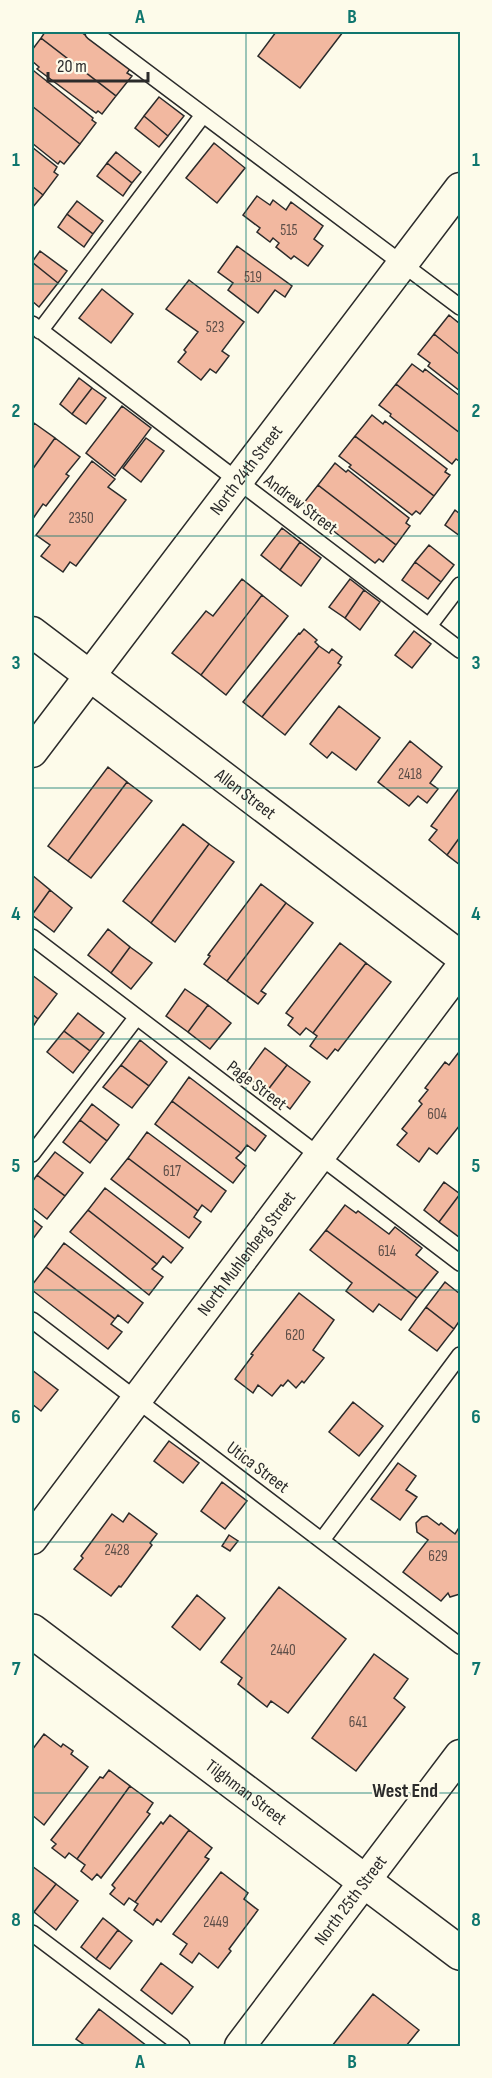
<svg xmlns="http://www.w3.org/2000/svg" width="492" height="2078" viewBox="0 0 492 2078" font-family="'Sofia Sans Condensed',sans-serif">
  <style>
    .building { fill: #f2b8a0; stroke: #2b2b2b; stroke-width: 1.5 }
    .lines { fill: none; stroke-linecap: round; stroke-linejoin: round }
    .lane-casing { stroke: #2b2b2b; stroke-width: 18 }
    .street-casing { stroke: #2b2b2b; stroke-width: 33 }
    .primary-casing { stroke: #2b2b2b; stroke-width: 36 }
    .lane { stroke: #fdfbea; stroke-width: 15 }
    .street { stroke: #fdfbea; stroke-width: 30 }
    .primary { stroke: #fdfbea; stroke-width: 33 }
    .grid { fill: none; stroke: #0f766e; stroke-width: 1.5; stroke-opacity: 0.55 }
    .labels { text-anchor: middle; stroke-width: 4.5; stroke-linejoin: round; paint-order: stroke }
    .number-label { font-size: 15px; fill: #5d4e48 }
    .street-label { font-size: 18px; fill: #2b2b2b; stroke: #fdfbea }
    .neighbourhood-label { font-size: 20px; font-weight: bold; fill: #2b2b2b; stroke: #fdfbea }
    .neatline { fill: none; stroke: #0f766e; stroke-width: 2 }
    .grid-label { font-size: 20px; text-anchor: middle; font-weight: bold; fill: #0f766e }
  </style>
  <rect width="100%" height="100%" fill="#fdfbea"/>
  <!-- building -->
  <path class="building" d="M 45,32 L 81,32 L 130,69 L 127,73 L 132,76 L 116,96 L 41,38 Z
    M 276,32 L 343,32 L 300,88 L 258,56 Z
    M 41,38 L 116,96 L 102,114 L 98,111 L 96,113 L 37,69 L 39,67 L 32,61 L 32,50 Z
    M 34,71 L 93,118 L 92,120 L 96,123 L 80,144 L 32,106 L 32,73 Z
    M 159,97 L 184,116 L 168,136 L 144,116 Z
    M 32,106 L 80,144 L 64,164 L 60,161 L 58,164 L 32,143 Z
    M 144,116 L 168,136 L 159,147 L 135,128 Z
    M 214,143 L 245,168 L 217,203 L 186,178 Z
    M 32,147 L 57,167 L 54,172 L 58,175 L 43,195 L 32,186 Z
    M 116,152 L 141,172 L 132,183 L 107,163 Z
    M 107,163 L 132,183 L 123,196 L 97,176 Z
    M 32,186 L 43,195 L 32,208 Z
    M 257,196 L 270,205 L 273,200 L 286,210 L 291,202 L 323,226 L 314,239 L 323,246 L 308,266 L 294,256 L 291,259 L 276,247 L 279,243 L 273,238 L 270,242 L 257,232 L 260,228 L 243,215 Z
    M 77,201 L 103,221 L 93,234 L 67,214 Z
    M 67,214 L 93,234 L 84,247 L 58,227 Z
    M 237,246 L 292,286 L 285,297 L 275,290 L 258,313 L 228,290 L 233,283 L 218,272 Z
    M 40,251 L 67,271 L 58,283 L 32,262 Z
    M 32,262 L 58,283 L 39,307 L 32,301 Z
    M 189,280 L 244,322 L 222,351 L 229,356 L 216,373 L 210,369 L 201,380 L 178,362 L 186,352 L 184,350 L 198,332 L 166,309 Z
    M 102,289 L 133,314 L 111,343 L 79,318 Z
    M 449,315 L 459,323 L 460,321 L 460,355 L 434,334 Z
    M 434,334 L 460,355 L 460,391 L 428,366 L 430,363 L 418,354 Z
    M 412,364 L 423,372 L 425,369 L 460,396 L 460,433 L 396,384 Z
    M 79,378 L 92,388 L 72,414 L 60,404 Z
    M 396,384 L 460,433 L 459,461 L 456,459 L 452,464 L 390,416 L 391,414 L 379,405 Z
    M 92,388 L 106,398 L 86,424 L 72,414 Z
    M 122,406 L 151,428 L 115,476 L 86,453 Z
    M 372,415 L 383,424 L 385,421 L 447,469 L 445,472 L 450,475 L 434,496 L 355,436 Z
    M 34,423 L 55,438 L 32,470 L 32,426 Z
    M 355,436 L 434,496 L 420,514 L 416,511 L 412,515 L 349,467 L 351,465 L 339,456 Z
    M 55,438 L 80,457 L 66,474 L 69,476 L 46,506 L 43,504 L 32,520 L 32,470 Z
    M 146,438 L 164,451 L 141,482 L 123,468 Z
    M 92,461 L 115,479 L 108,487 L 126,500 L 76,566 L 70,562 L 63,572 L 41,556 L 50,545 L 36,535 Z
    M 335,463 L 346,472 L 348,470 L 409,518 L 406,523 L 410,526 L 396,545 L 318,485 Z
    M 318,485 L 396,545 L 383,562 L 379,559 L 375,563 L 314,516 L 316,514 L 303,504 Z
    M 455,510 L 460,514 L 460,536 L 445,525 Z
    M 282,528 L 300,542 L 280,570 L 261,555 Z
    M 300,542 L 321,558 L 301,586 L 280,570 Z
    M 429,545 L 454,565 L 441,582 L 415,562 Z
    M 415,562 L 441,582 L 428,599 L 402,580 Z
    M 242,579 L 262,595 L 201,675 L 172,653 L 206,611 L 213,616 Z
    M 350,579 L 364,590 L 345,618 L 329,607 Z
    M 364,590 L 380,602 L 360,630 L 345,618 Z
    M 262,595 L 288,616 L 226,695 L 201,675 Z
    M 304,629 L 317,640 L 315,642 L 319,646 L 262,717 L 243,702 L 299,633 L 300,634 Z
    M 414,631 L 431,644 L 412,668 L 395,655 Z
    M 319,646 L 329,653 L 332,649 L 342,657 L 338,663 L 341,665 L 285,735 L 262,717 Z
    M 339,706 L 380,738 L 356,770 L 332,752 L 327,758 L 310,744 Z
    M 410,741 L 442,767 L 430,783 L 438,789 L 427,803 L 418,796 L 409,806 L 378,782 Z
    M 108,767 L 127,782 L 68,861 L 48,846 Z
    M 127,782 L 152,801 L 91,878 L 68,861 Z
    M 460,787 L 460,837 L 447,855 L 429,840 L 437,830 L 431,826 Z
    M 183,824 L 209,844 L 151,923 L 123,901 Z
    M 460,837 L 460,865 L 447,855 Z
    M 209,844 L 234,862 L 175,942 L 151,923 Z
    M 32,875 L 50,890 L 32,915 Z
    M 261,884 L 286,903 L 227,981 L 204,964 L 210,956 L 208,955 Z
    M 50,890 L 72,908 L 54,932 L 32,915 Z
    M 286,903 L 313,923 L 261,991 L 266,994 L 258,1004 L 227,981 Z
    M 108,929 L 130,947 L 111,973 L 88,955 Z
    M 340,943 L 366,963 L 313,1033 L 306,1028 L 300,1035 L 288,1025 L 293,1018 L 286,1013 Z
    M 130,947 L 152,963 L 131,989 L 111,973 Z
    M 366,963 L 391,982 L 338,1051 L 335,1049 L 327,1059 L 310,1046 L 317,1036 L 313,1033 Z
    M 32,975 L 57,994 L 38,1019 L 32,1014 Z
    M 185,989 L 208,1005 L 188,1032 L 166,1016 Z
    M 208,1005 L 231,1023 L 210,1049 L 188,1032 Z
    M 78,1013 L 104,1033 L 90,1051 L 64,1031 Z
    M 32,1014 L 38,1019 L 32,1028 Z
    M 64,1031 L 90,1051 L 73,1073 L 47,1052 Z
    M 140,1040 L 167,1062 L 149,1086 L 121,1065 Z
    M 265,1048 L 287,1065 L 267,1091 L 245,1075 Z
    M 459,1052 L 460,1125 L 437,1154 L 429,1148 L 419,1162 L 397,1145 L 407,1133 L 402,1129 L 422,1104 L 419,1101 L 428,1090 L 425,1088 L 445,1062 L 449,1065 Z
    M 121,1065 L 149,1086 L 132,1108 L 103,1087 Z
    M 287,1065 L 310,1082 L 290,1109 L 267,1091 Z
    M 189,1077 L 266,1136 L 255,1151 L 247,1145 L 241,1153 L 172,1101 Z
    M 172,1101 L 241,1153 L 236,1158 L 246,1166 L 233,1183 L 155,1124 Z
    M 92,1104 L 119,1125 L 107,1141 L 80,1120 Z
    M 80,1120 L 107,1141 L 90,1163 L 63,1142 Z
    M 147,1132 L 226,1191 L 211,1212 L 202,1205 L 198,1211 L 128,1158 Z
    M 55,1152 L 83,1173 L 65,1196 L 37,1175 Z
    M 128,1158 L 198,1211 L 194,1217 L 201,1222 L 189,1238 L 111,1179 Z
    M 37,1175 L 65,1196 L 47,1219 L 32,1207 L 32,1182 Z
    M 444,1182 L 460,1194 L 439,1222 L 424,1210 Z
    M 105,1188 L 183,1248 L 171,1263 L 163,1256 L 157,1264 L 88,1210 Z
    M 460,1194 L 460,1235 L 459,1237 L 439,1222 Z
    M 345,1205 L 356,1213 L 358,1211 L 389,1234 L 395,1227 L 422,1248 L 416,1255 L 438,1272 L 417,1298 L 326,1230 Z
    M 88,1210 L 157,1264 L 152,1269 L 163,1277 L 149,1295 L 70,1232 Z
    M 32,1219 L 42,1227 L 32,1240 Z
    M 326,1230 L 417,1298 L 401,1320 L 379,1304 L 373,1312 L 346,1291 L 352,1283 L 310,1250 Z
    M 64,1243 L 143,1303 L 128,1323 L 118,1315 L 115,1319 L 46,1267 Z
    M 46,1267 L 115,1319 L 111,1324 L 122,1332 L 108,1349 L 32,1290 L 32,1285 Z
    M 445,1282 L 460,1294 L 460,1320 L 454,1329 L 426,1307 Z
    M 299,1293 L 334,1320 L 313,1350 L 324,1358 L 304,1383 L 302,1381 L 296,1388 L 288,1380 L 283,1386 L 281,1385 L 272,1396 L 258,1385 L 253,1393 L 235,1379 L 253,1355 L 251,1354 Z
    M 426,1307 L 454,1329 L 437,1351 L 409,1330 Z
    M 32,1370 L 58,1390 L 41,1411 L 32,1404 Z
    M 353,1402 L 383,1426 L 359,1456 L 329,1432 Z
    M 169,1441 L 199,1463 L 183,1483 L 154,1461 Z
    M 398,1463 L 416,1476 L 406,1490 L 417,1497 L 400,1520 L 371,1499 Z
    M 222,1482 L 247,1501 L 225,1529 L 201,1511 Z
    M 129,1513 L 157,1534 L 150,1543 L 152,1545 L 121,1587 L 119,1586 L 111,1596 L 74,1569 L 83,1558 L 81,1556 L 112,1514 L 123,1522 Z
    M 427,1516 L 439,1525 L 441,1523 L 455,1534 L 460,1526 L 460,1594 L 450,1597 L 448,1593 L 441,1601 L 403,1572 L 428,1540 L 417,1532 L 416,1523 L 422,1517 Z
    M 229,1535 L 238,1541 L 230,1551 L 222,1546 Z
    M 279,1587 L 346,1639 L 288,1713 L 271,1701 L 267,1707 L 238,1684 L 242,1678 L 221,1662 Z
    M 197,1595 L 225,1618 L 200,1650 L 172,1627 Z
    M 374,1654 L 408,1679 L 394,1698 L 405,1707 L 356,1771 L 312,1738 Z
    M 44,1734 L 61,1747 L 63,1744 L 73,1751 L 71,1754 L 88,1767 L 44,1825 L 32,1815 L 32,1750 Z
    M 109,1770 L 130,1786 L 77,1859 L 69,1853 L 65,1858 L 52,1848 L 56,1844 L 51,1840 L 100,1777 L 103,1778 Z
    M 130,1786 L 153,1803 L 147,1812 L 150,1814 L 101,1878 L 97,1874 L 92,1880 L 81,1871 L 85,1865 L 77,1859 Z
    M 170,1815 L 189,1830 L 135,1902 L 129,1898 L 124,1905 L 110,1894 L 115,1888 L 112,1885 L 161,1822 L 163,1824 Z
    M 189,1830 L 212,1848 L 205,1857 L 209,1859 L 161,1922 L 157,1919 L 153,1925 L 134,1910 L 138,1904 L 135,1902 Z
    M 32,1866 L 56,1884 L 34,1912 L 32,1910 Z
    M 221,1872 L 248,1893 L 244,1899 L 258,1910 L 229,1949 L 231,1951 L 218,1968 L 199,1953 L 192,1963 L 180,1954 L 187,1944 L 173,1934 Z
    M 56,1884 L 78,1901 L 56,1930 L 34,1912 Z
    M 103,1918 L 118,1930 L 96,1959 L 81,1947 Z
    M 118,1930 L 132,1941 L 110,1969 L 96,1959 Z
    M 161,1963 L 193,1987 L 172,2014 L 141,1990 Z
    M 373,1994 L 419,2030 L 406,2046 L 332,2046 Z
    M 99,2009 L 147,2046 L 86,2046 L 76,2039 Z"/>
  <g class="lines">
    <defs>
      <path id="lane" d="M 93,32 L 460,307
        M 32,324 L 460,650
        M 40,331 L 203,115
        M 429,626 L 460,585
        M 32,937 L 460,1263
        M 32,1154 L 136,1018
        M 32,1320 L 460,1646
        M 322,1540 L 460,1355
        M 32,1933 L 182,2046"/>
      <g id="street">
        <path id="s1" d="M 32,632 L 460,956"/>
        <path id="s2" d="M 32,752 L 460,188"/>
        <path id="s3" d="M 32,1539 L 460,969"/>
        <path id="s4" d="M 240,2046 L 460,1755"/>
      </g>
      <g id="primary">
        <path id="s5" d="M 32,1631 L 460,1953"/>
      </g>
    </defs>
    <!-- lane casing -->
    <use href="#lane" class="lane-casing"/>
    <!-- street casing -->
    <use href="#street" class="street-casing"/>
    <!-- primary casing -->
    <use href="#primary" class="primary-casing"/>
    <!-- lane -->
    <use href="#lane" class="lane"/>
    <!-- street -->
    <use href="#street" class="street"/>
    <!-- primary -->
    <use href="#primary" class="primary"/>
  </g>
  <!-- grid -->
  <path class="grid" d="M 246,32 L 246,2046M 32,284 L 460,284M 32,536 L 460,536M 32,788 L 460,788M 32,1039 L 460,1039M 32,1290 L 460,1290M 32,1542 L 460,1542M 32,1793 L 460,1793"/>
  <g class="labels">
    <!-- number labels -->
    <g class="number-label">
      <text x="289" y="235">515</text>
      <text x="253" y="282">519</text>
      <text x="215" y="332">523</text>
      <text x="81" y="523">2350</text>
      <text x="410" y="779">2418</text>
      <text x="437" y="1119">604</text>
      <text x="172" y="1176">617</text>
      <text x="387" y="1256">614</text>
      <text x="295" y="1340">620</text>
      <text x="117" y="1555">2428</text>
      <text x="438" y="1561">629</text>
      <text x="283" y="1655">2440</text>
      <text x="358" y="1727">641</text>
      <text x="216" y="1927">2449</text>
    </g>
    <!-- street labels -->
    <g class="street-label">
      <text dy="6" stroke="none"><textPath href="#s2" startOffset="354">North 24th Street</textPath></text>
      <text transform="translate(301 504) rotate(37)" y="6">Andrew Street</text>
      <text dy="6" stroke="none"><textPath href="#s1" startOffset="268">Allen Street</textPath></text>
      <text transform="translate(257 1085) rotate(37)" y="6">Page Street</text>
      <text dy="6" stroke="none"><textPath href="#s3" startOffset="357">North Muhlenberg Street</textPath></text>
      <text transform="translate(258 1467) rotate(37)" y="6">Utica Street</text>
      <text dy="6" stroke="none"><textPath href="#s5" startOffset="268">Tilghman Street</textPath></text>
      <text dy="6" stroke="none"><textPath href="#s4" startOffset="183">North 25th Street</textPath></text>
    </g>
    <!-- neighbourhood labels -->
    <g class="neighbourhood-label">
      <text x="405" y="1797">West End</text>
    </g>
  </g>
  <!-- border -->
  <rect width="492" height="2078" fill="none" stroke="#fdfbea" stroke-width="66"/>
  <!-- scale -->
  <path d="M48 72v9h100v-9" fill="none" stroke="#2b2b2b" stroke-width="3"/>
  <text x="57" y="72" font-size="18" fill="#2b2b2b" stroke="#fdfbea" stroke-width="4.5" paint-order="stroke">20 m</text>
  <rect x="33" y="33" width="426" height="2012" class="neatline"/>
  <g class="grid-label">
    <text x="140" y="23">A</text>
    <text x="352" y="23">B</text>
    <text x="16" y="166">1</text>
    <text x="476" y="166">1</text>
    <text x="16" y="417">2</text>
    <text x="476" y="417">2</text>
    <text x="16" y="669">3</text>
    <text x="476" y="669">3</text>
    <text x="16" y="920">4</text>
    <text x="476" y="920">4</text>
    <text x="16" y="1172">5</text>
    <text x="476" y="1172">5</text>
    <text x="16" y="1423">6</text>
    <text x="476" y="1423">6</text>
    <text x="16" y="1675">7</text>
    <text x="476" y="1675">7</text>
    <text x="16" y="1926">8</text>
    <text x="476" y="1926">8</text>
    <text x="140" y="2068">A</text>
    <text x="352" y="2068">B</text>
  </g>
</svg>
